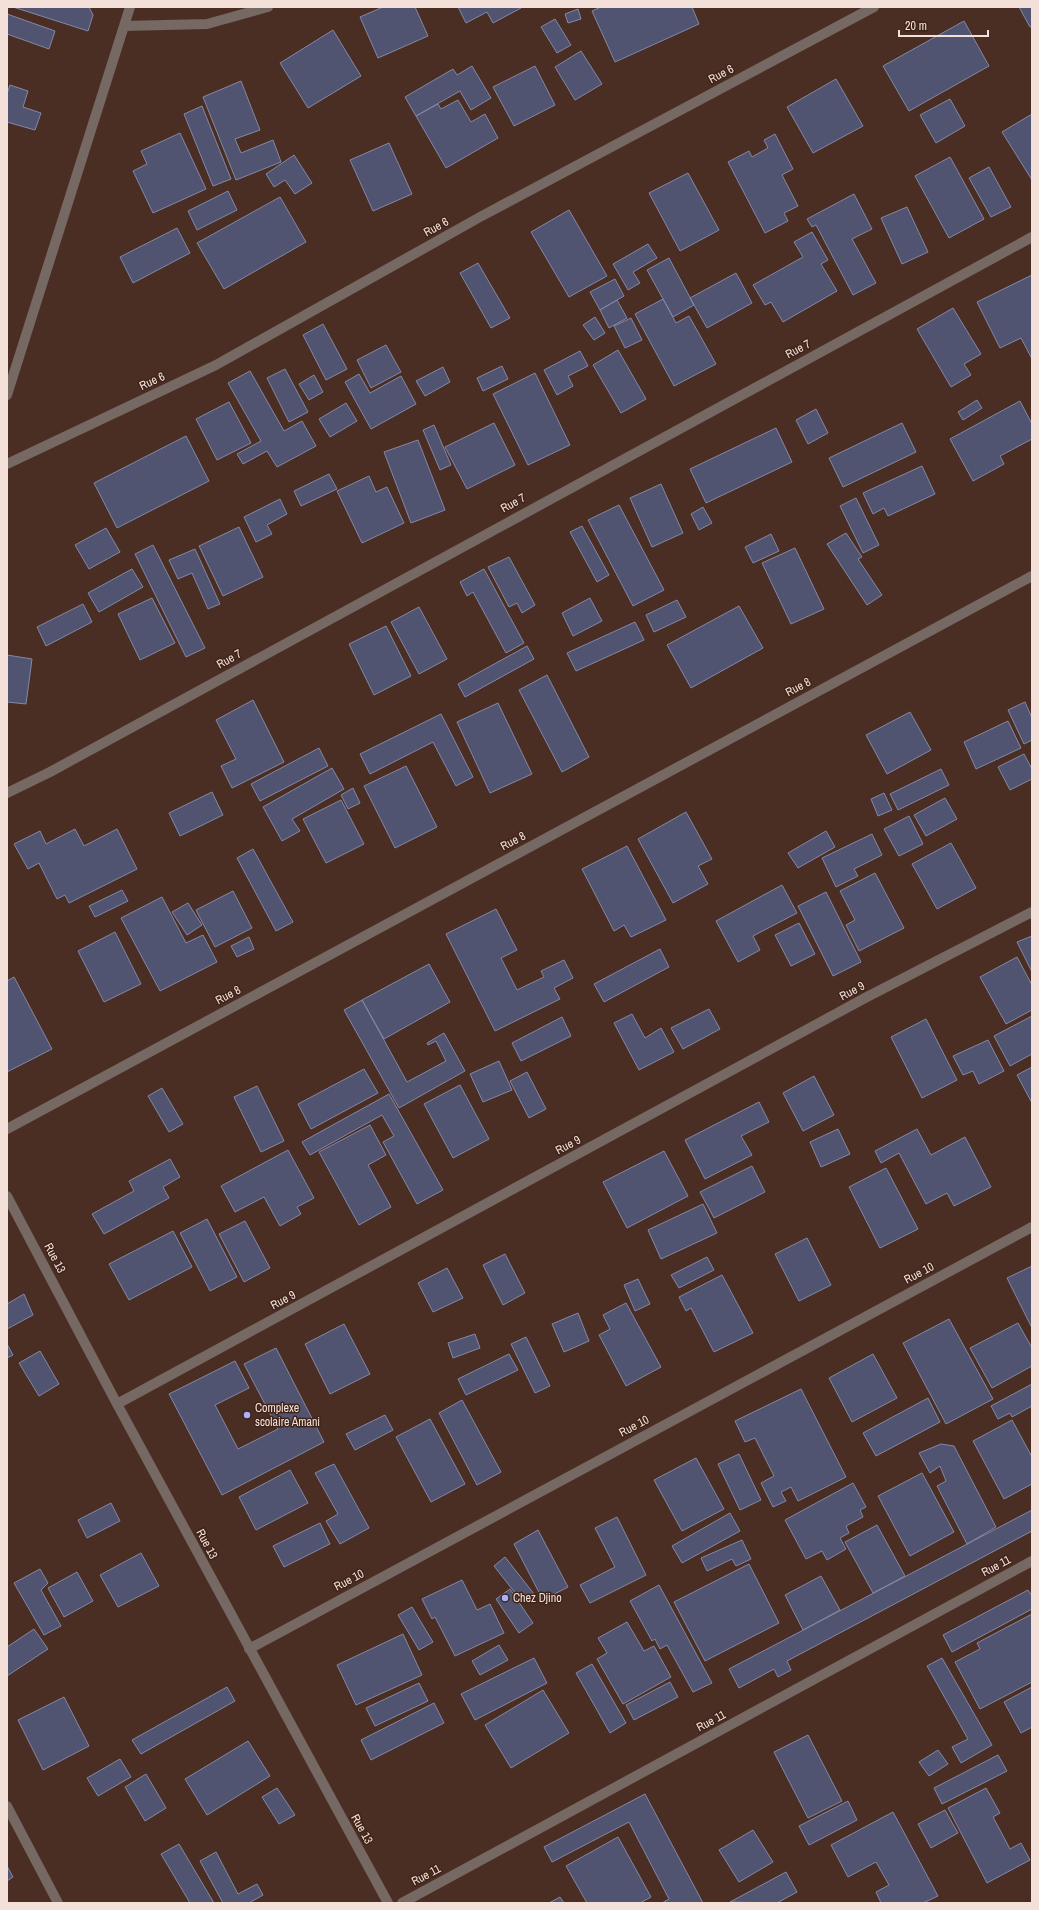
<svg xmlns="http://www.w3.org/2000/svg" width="1039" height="1910" viewBox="0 0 1039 1910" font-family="'Archivo Narrow',sans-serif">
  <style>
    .building { fill: #515470; stroke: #8488a6 }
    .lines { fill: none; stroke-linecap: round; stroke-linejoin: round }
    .minor { stroke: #766862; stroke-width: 10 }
    .poi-dot { fill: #a9b0fc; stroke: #3f2419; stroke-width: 1.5 }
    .labels { text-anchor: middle; stroke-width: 3; stroke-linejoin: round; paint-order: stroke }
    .street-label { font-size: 12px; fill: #f3e1d9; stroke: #3f2419 }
    .poi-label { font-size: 12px; fill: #f3e1d9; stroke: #3f2419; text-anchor: start }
  </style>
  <rect width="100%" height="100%" fill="#4a2e23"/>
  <!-- building -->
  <path class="building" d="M 13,7 L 89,7 L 93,15 L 88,31 Z
    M 383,7 L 415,7 L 428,36 L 378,58 L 360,17 Z
    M 458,7 L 521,7 L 521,8 L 493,23 L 487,12 L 466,23 Z
    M 601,7 L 692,7 L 699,24 L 615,62 L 592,11 Z
    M 1019,7 L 1032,7 L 1032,26 L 1030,27 Z
    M 578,9 L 581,19 L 568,23 L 565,14 Z
    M 7,14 L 55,31 L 49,49 L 7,34 Z
    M 555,19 L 571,45 L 557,53 L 541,27 Z
    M 964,21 L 989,66 L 909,111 L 883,66 Z
    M 333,30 L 361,76 L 308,108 L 280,63 Z
    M 581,51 L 602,84 L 575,100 L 555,67 Z
    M 472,66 L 491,98 L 471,110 L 460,91 L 416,116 L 405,97 L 453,69 L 457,75 Z
    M 535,66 L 555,105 L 514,126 L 493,87 Z
    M 836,79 L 863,126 L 813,153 L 787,107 Z
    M 241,81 L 260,130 L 235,139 L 241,153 L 273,140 L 281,162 L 236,180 L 203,97 Z
    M 10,85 L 28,91 L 23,107 L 41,113 L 35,130 L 7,122 L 7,94 Z
    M 950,99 L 965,126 L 936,143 L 920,115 Z
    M 458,100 L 471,122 L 485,114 L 498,138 L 446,168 L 416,116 L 438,104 L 441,109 Z
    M 202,106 L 231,179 L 213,186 L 184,114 Z
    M 1032,114 L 1032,180 L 1002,132 Z
    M 180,133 L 206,189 L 153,213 L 133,171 L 147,164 L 141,151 Z
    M 775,134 L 793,169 L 782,175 L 798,206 L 784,213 L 788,221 L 765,233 L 728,162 L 749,151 L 752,157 L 768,148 L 764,140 Z
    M 389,143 L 412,194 L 373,211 L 350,160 Z
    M 294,155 L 312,183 L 295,194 L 285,180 L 274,187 L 266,174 Z
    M 950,157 L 984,219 L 949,238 L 915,176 Z
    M 989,167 L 1011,207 L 991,217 L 969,178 Z
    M 688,173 L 719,230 L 680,251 L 649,193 Z
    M 228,191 L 237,210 L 197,230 L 188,211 Z
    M 854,194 L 872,229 L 852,239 L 876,283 L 853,295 L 816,225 L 812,227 L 807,219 Z
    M 280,197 L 306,242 L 224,289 L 197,243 Z
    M 907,207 L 928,252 L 902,264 L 881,218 Z
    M 569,210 L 607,276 L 569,297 L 531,232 Z
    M 177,228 L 190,253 L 133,283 L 120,257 Z
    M 812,232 L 828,260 L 821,264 L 837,291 L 783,322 L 771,302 L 765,305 L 753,285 L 803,257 L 794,242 Z
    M 648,244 L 657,258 L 633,272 L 640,283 L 628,290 L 613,264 Z
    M 669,258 L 694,305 L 673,317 L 647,270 Z
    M 478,263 L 510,318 L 491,328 L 460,273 Z
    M 736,273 L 752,303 L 707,328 L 690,298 Z
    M 1032,275 L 1032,359 L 1021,338 L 1000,348 L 977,302 Z
    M 615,279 L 624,296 L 600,310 L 590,292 Z
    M 663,299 L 676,323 L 689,316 L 716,364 L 674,386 L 635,314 Z
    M 617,300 L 627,318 L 609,328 L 600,310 Z
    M 953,308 L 981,354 L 964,364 L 971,375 L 951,387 L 917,329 Z
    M 595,317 L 605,333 L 594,340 L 583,325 Z
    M 631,318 L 642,340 L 625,348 L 614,326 Z
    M 323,324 L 347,369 L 326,380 L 303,335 Z
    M 386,345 L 401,372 L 371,388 L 357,360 Z
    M 618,350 L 646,399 L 621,413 L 593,365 Z
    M 580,351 L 588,366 L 568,376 L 573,386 L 557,395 L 544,370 Z
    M 502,366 L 508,379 L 483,391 L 477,378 Z
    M 443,367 L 450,382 L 425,396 L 416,381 Z
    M 285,369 L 308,412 L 289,422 L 267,378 Z
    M 250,371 L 284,431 L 302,421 L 316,446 L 277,467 L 267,451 L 243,464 L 237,454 L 261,441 L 228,383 Z
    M 535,373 L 570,445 L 528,465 L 493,394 Z
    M 359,374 L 370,393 L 401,376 L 416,404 L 371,429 L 345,382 Z
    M 314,375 L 323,392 L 309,400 L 299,384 Z
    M 977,400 L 982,408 L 963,420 L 958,412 Z
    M 1020,401 L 1032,424 L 1032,439 L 1000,456 L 1004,464 L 973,481 L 950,439 Z
    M 229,402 L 251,443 L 217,460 L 196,419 Z
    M 346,403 L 357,421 L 330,437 L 319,419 Z
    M 816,409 L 828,433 L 808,444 L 796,420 Z
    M 494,423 L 515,465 L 467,489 L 445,447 Z
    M 902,423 L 916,452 L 843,487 L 829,458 Z
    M 434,425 L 451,465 L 440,470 L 423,430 Z
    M 776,428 L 792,462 L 706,503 L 690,469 Z
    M 186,436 L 209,481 L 117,528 L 94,483 Z
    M 418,440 L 445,510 L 411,523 L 384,452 Z
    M 922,466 L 935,494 L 888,516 L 884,508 L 873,514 L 863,493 Z
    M 329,474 L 337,489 L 301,506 L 294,491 Z
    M 369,476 L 376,492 L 387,487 L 404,523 L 362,543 L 337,491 Z
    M 661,484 L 683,533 L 652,547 L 630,498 Z
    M 856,498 L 879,545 L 863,553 L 840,506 Z
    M 280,499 L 287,514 L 267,525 L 272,534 L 256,542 L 244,517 Z
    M 619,505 L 664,590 L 633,606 L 588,520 Z
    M 703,507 L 712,523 L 699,530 L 691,514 Z
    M 582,526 L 609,575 L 597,582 L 570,532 Z
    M 239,527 L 263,577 L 223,596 L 199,546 Z
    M 106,528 L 120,552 L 89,569 L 75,545 Z
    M 846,533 L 862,557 L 858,559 L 882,595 L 867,605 L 827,544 Z
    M 771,534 L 779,551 L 753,563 L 745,547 Z
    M 153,545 L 205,648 L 186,657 L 135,554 Z
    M 795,548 L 824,609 L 791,624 L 762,563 Z
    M 195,549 L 220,604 L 208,609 L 192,573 L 178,579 L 169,560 Z
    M 509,557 L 535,605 L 522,613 L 517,603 L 509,607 L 488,567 Z
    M 132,569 L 143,587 L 99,612 L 88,593 Z
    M 484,569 L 524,643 L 506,653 L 473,592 L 467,596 L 460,582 Z
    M 152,598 L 175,643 L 140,660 L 118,614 Z
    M 590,598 L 602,621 L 573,636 L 562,613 Z
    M 677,600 L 686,617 L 654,632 L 646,615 Z
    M 83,604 L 92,622 L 46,646 L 37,627 Z
    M 739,606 L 763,648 L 691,688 L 667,645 Z
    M 419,607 L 447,659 L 419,674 L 391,622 Z
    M 635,622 L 644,640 L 576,671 L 567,653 Z
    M 386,626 L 411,676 L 374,695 L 349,644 Z
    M 527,646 L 534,659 L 465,697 L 458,684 Z
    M 7,655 L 32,659 L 26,704 L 7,702 Z
    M 547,675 L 589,757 L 562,772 L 519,690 Z
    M 253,700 L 284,762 L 232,788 L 221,766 L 236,759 L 216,720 Z
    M 1025,702 L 1032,718 L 1032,740 L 1024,744 L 1008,710 Z
    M 498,703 L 532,774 L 490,793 L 457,722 Z
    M 910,712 L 931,750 L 887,774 L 866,735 Z
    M 441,714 L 473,777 L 456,786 L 433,742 L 370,774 L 360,754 Z
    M 1008,721 L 1021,748 L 976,769 L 964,742 Z
    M 319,748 L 328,766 L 260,801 L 251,784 Z
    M 1024,754 L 1032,769 L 1032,779 L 1010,790 L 998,767 Z
    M 406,766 L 437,827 L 395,848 L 364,786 Z
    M 332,768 L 344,789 L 292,819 L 300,831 L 282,841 L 263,807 Z
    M 941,769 L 949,785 L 898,810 L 890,794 Z
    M 353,788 L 360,803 L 348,809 L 341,795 Z
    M 212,792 L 223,815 L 180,836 L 169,813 Z
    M 884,793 L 892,810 L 878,816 L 871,799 Z
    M 945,798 L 957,819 L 926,836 L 914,815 Z
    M 341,800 L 364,844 L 326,863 L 303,819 Z
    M 686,812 L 712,859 L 698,866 L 708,884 L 673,903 L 638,839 Z
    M 909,816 L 923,844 L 899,856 L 884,829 Z
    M 75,829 L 84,846 L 117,829 L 137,869 L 69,903 L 65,895 L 57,899 L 39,863 L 28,869 L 14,844 L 40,831 L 46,844 Z
    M 826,831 L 835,847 L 798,868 L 788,853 Z
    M 872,834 L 882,855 L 854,869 L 858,876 L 836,887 L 822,858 Z
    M 951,843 L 976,888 L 937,909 L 912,864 Z
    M 627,846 L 666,920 L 631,937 L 624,925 L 614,931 L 582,869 Z
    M 253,849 L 293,922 L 276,931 L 237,858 Z
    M 875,873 L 904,928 L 859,951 L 846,925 L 855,920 L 840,891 Z
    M 782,885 L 797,913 L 753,936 L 760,950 L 738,962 L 716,921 Z
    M 122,890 L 128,901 L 95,917 L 89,906 Z
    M 233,891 L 252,928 L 215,947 L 196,910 Z
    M 826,892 L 861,962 L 833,976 L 798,906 Z
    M 162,897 L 186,943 L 203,935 L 217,962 L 160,991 L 121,918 Z
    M 188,903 L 202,925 L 187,935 L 172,912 Z
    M 496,909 L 517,950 L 501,958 L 517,990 L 544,977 L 541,971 L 564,960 L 573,978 L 554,988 L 560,999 L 495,1031 L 446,934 Z
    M 799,923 L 815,954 L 791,966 L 775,935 Z
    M 115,932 L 141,984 L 104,1002 L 78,951 Z
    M 1032,936 L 1032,972 L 1017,942 Z
    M 249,937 L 254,949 L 237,957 L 231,946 Z
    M 660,949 L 669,967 L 604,1002 L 594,984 Z
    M 1017,957 L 1032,985 L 1032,1010 L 1006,1024 L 980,977 Z
    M 429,964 L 450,1002 L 384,1039 L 362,1000 Z
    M 14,977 L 52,1049 L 7,1072 L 7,981 Z
    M 362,1000 L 407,1082 L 446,1061 L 436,1041 L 428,1045 L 427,1043 L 444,1033 L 465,1071 L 399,1108 L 344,1010 Z
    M 709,1009 L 720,1029 L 683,1049 L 671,1028 Z
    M 632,1014 L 645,1038 L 661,1028 L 674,1052 L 639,1070 L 614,1023 Z
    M 1032,1016 L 1032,1054 L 1010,1066 L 994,1036 Z
    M 562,1017 L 571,1036 L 521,1061 L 512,1043 Z
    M 926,1019 L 957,1080 L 922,1098 L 891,1037 Z
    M 988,1040 L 1004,1071 L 979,1084 L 973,1071 L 963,1075 L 953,1056 Z
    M 499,1061 L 512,1090 L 483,1102 L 470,1074 Z
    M 1032,1067 L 1032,1103 L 1017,1075 Z
    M 364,1069 L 378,1093 L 311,1129 L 298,1104 Z
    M 527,1072 L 546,1109 L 529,1118 L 510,1081 Z
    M 814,1076 L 834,1115 L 803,1131 L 783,1093 Z
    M 460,1085 L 489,1139 L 453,1158 L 424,1104 Z
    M 257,1086 L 284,1141 L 261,1152 L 234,1097 Z
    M 162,1088 L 183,1124 L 169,1132 L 148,1096 Z
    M 389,1094 L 443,1190 L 417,1204 L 383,1142 L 394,1136 L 382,1115 L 310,1155 L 302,1142 Z
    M 759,1102 L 769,1122 L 741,1136 L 752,1155 L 705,1179 L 685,1140 Z
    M 370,1125 L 386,1155 L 368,1165 L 391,1207 L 359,1225 L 319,1152 Z
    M 838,1129 L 850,1154 L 821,1167 L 810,1142 Z
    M 917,1129 L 931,1155 L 965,1137 L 991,1187 L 954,1206 L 947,1193 L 926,1204 L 899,1153 L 881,1163 L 875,1151 Z
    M 288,1150 L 314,1198 L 297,1207 L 301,1214 L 280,1226 L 264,1197 L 235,1212 L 221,1186 Z
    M 664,1151 L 688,1196 L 627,1228 L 603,1182 Z
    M 170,1159 L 180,1177 L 163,1187 L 169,1198 L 104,1234 L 92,1214 L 134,1191 L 129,1181 Z
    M 752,1166 L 765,1192 L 714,1218 L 700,1192 Z
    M 886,1168 L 918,1229 L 880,1248 L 849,1187 Z
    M 703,1204 L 717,1233 L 661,1259 L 648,1230 Z
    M 207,1219 L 237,1277 L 210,1291 L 180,1233 Z
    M 245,1221 L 270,1268 L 244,1282 L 219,1234 Z
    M 173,1231 L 192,1267 L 129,1300 L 109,1264 Z
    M 807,1238 L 831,1285 L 799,1301 L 775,1254 Z
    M 505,1254 L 525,1293 L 503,1305 L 483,1265 Z
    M 707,1257 L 714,1270 L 679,1288 L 671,1275 Z
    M 1032,1266 L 1032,1328 L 1007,1278 Z
    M 447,1268 L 463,1298 L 433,1312 L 418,1283 Z
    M 722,1275 L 753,1333 L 714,1352 L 691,1308 L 686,1311 L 679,1297 Z
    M 638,1279 L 650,1304 L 635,1311 L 624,1285 Z
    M 24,1294 L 33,1315 L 7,1329 L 7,1304 Z
    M 626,1303 L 661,1367 L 626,1386 L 599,1335 L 610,1329 L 603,1315 Z
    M 578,1313 L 589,1341 L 564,1352 L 552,1324 Z
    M 949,1319 L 993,1399 L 946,1424 L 903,1343 Z
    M 1018,1323 L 1032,1348 L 1032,1366 L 992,1388 L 970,1348 Z
    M 344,1324 L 370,1374 L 330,1394 L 305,1344 Z
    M 475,1334 L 480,1348 L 453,1358 L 448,1343 Z
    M 526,1337 L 550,1386 L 535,1393 L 511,1344 Z
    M 7,1344 L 13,1355 L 7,1358 Z
    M 276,1348 L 324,1442 L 222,1495 L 169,1394 L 235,1361 L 249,1388 L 215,1405 L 238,1449 L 278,1429 L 244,1364 Z
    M 40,1351 L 59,1384 L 39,1396 L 19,1363 Z
    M 509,1354 L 518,1370 L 466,1395 L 458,1379 Z
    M 873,1354 L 897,1398 L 852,1422 L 829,1378 Z
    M 1032,1384 L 1032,1406 L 1012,1417 L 1010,1413 L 998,1419 L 991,1406 Z
    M 801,1389 L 846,1477 L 798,1501 L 791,1487 L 781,1492 L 786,1501 L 773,1507 L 761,1483 L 774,1476 L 755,1438 L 745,1442 L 735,1421 Z
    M 928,1398 L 940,1422 L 876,1456 L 863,1433 Z
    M 462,1400 L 501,1472 L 477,1485 L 439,1413 Z
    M 385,1415 L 393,1430 L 355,1450 L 346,1434 Z
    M 430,1419 L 465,1484 L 431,1502 L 396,1437 Z
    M 1012,1420 L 1032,1457 L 1032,1484 L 1004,1499 L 973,1441 Z
    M 941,1444 L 954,1446 L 996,1527 L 967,1544 L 937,1486 L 946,1481 L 940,1466 L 930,1473 L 919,1453 Z
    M 739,1454 L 761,1500 L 740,1510 L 718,1464 Z
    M 696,1458 L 724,1509 L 682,1531 L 654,1480 Z
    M 334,1464 L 369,1528 L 340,1544 L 326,1521 L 338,1514 L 315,1473 Z
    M 290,1470 L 308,1503 L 256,1530 L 239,1497 Z
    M 922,1473 L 954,1532 L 910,1556 L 878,1496 Z
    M 853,1483 L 866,1507 L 860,1510 L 863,1517 L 846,1526 L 849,1533 L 840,1538 L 846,1549 L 827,1560 L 822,1551 L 806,1559 L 785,1520 Z
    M 111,1503 L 120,1521 L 87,1538 L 78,1520 Z
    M 1032,1510 L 1032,1531 L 787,1661 L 791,1670 L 778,1677 L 774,1669 L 739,1688 L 729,1669 Z
    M 730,1513 L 740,1531 L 682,1563 L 672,1546 Z
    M 617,1517 L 646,1575 L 590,1603 L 580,1585 L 615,1567 L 595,1528 Z
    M 320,1523 L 330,1544 L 284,1567 L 273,1546 Z
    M 877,1525 L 905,1576 L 873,1593 L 845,1542 Z
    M 538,1530 L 568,1587 L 543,1600 L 514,1544 Z
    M 742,1540 L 751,1559 L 736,1566 L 732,1559 L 707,1571 L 701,1558 Z
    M 141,1553 L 159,1586 L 118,1607 L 100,1575 Z
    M 505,1557 L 534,1594 L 523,1603 L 494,1566 Z
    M 749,1564 L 779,1623 L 705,1661 L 674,1602 Z
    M 40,1569 L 48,1583 L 41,1590 L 61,1626 L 44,1635 L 14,1583 Z
    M 77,1572 L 93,1601 L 64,1617 L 48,1588 Z
    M 821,1576 L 840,1610 L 803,1630 L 785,1595 Z
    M 462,1580 L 477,1610 L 490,1604 L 504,1633 L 455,1656 L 435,1617 L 432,1619 L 422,1599 Z
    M 659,1585 L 712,1683 L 693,1692 L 667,1645 L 660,1649 L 655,1639 L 652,1641 L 630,1601 Z
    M 510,1589 L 533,1623 L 519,1633 L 496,1599 Z
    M 1028,1590 L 1032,1596 L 1032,1609 L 952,1652 L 943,1635 Z
    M 412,1607 L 433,1642 L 419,1650 L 398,1615 Z
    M 1032,1614 L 1032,1682 L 980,1709 L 955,1662 L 980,1649 L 977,1643 Z
    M 627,1622 L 644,1651 L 654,1646 L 671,1677 L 623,1704 L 597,1659 L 607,1653 L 598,1638 Z
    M 34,1629 L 48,1649 L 7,1676 L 7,1647 Z
    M 403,1634 L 422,1675 L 356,1705 L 337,1665 Z
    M 499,1645 L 508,1660 L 480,1675 L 472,1661 Z
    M 534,1658 L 547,1683 L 475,1720 L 461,1694 Z
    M 942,1658 L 992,1745 L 961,1763 L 952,1747 L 968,1739 L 927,1666 Z
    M 592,1664 L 626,1723 L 610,1733 L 576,1673 Z
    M 670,1682 L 678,1697 L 634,1720 L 626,1705 Z
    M 419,1683 L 428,1701 L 375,1726 L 366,1708 Z
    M 227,1687 L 235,1701 L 141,1754 L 132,1740 Z
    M 1032,1687 L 1032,1727 L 1021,1733 L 1004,1702 Z
    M 543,1690 L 569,1733 L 511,1768 L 485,1725 Z
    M 64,1697 L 89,1746 L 43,1770 L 18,1720 Z
    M 434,1703 L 444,1723 L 371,1760 L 361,1740 Z
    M 808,1735 L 842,1801 L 808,1818 L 774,1752 Z
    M 248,1741 L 270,1776 L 207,1815 L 185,1779 Z
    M 938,1750 L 948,1764 L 929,1776 L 919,1762 Z
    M 998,1755 L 1007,1771 L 942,1804 L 934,1788 Z
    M 120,1759 L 131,1777 L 98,1796 L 87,1778 Z
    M 146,1774 L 166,1808 L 145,1821 L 125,1787 Z
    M 277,1788 L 295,1815 L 279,1824 L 262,1797 Z
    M 986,1788 L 1000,1813 L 993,1817 L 1010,1849 L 1021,1843 L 1030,1860 L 987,1883 L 948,1808 Z
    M 645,1794 L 703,1903 L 662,1903 L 669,1899 L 629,1822 L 552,1862 L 544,1847 Z
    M 848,1801 L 857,1820 L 809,1845 L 799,1826 Z
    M 945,1810 L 958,1833 L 931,1848 L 918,1824 Z
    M 893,1812 L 938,1896 L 923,1903 L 881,1903 L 876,1892 L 889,1885 L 876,1862 L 848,1877 L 831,1845 Z
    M 753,1830 L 773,1862 L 739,1882 L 719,1850 Z
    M 618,1837 L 651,1897 L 640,1903 L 587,1903 L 566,1866 Z
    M 179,1844 L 214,1903 L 190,1903 L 161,1854 Z
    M 216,1852 L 238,1894 L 257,1884 L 263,1895 L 249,1903 L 223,1903 L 200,1861 Z
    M 7,1866 L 13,1877 L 7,1881 Z
    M 786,1872 L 797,1892 L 777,1903 L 730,1902 Z
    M 560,1897 L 564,1903 L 549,1903 Z"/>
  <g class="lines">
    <!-- minor -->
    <path class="minor" d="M 124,26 L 207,24 L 268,7
      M 7,395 L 130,7
      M 7,464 L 216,365 L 480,217 L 874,7
      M 7,793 L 50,772 L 1032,237
      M 7,1129 L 1032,576
      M 7,1196 L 117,1404 L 388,1903
      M 117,1404 L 865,998 L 1032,912
      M 249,1649 L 1032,1227
      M 7,1806 L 58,1903
      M 402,1903 L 1032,1561"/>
  </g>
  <!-- markers -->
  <g class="poi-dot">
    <circle cx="247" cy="1415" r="4"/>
    <circle cx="505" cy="1598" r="4"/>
  </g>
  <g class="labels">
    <!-- street labels -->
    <g class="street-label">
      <text transform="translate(721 74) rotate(-28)" y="4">Rue 6</text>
      <text transform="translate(436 227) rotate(-29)" y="4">Rue 6</text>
      <text transform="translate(798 349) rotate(-28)" y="4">Rue 7</text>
      <text transform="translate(152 381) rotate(-25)" y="4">Rue 6</text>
      <text transform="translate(513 503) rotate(-29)" y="4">Rue 7</text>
      <text transform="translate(229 659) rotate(-29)" y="4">Rue 7</text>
      <text transform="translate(798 687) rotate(-28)" y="4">Rue 8</text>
      <text transform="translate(513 841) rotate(-28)" y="4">Rue 8</text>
      <text transform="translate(852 991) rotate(-28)" y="4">Rue 9</text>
      <text transform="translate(228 995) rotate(-28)" y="4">Rue 8</text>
      <text transform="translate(568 1145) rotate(-28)" y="4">Rue 9</text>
      <text transform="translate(55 1258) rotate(62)" y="4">Rue 13</text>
      <text transform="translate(919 1273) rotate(-28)" y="4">Rue 10</text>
      <text transform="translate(283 1300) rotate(-28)" y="4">Rue 9</text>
      <text transform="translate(634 1426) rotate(-28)" y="4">Rue 10</text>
      <text transform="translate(207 1544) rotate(62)" y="4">Rue 13</text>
      <text transform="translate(996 1566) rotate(-28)" y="4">Rue 11</text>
      <text transform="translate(349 1580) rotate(-28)" y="4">Rue 10</text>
      <text transform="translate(711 1721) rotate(-28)" y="4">Rue 11</text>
      <text transform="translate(362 1829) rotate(61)" y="4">Rue 13</text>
      <text transform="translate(426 1875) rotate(-28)" y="4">Rue 11</text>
    </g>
    <!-- poi labels -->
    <g class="poi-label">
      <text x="255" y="1412">Complexe<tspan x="255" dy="14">scolaire Amani</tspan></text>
      <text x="513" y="1602">Chez Djino</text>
    </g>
  </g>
  <!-- border -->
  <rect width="1039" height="1910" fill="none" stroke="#f3e1d9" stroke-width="16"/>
  <!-- scale -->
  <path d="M899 30v6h89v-6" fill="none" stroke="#f3e1d9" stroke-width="2"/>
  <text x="905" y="30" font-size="12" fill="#f3e1d9" stroke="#3f2419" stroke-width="3" paint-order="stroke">20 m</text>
</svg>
